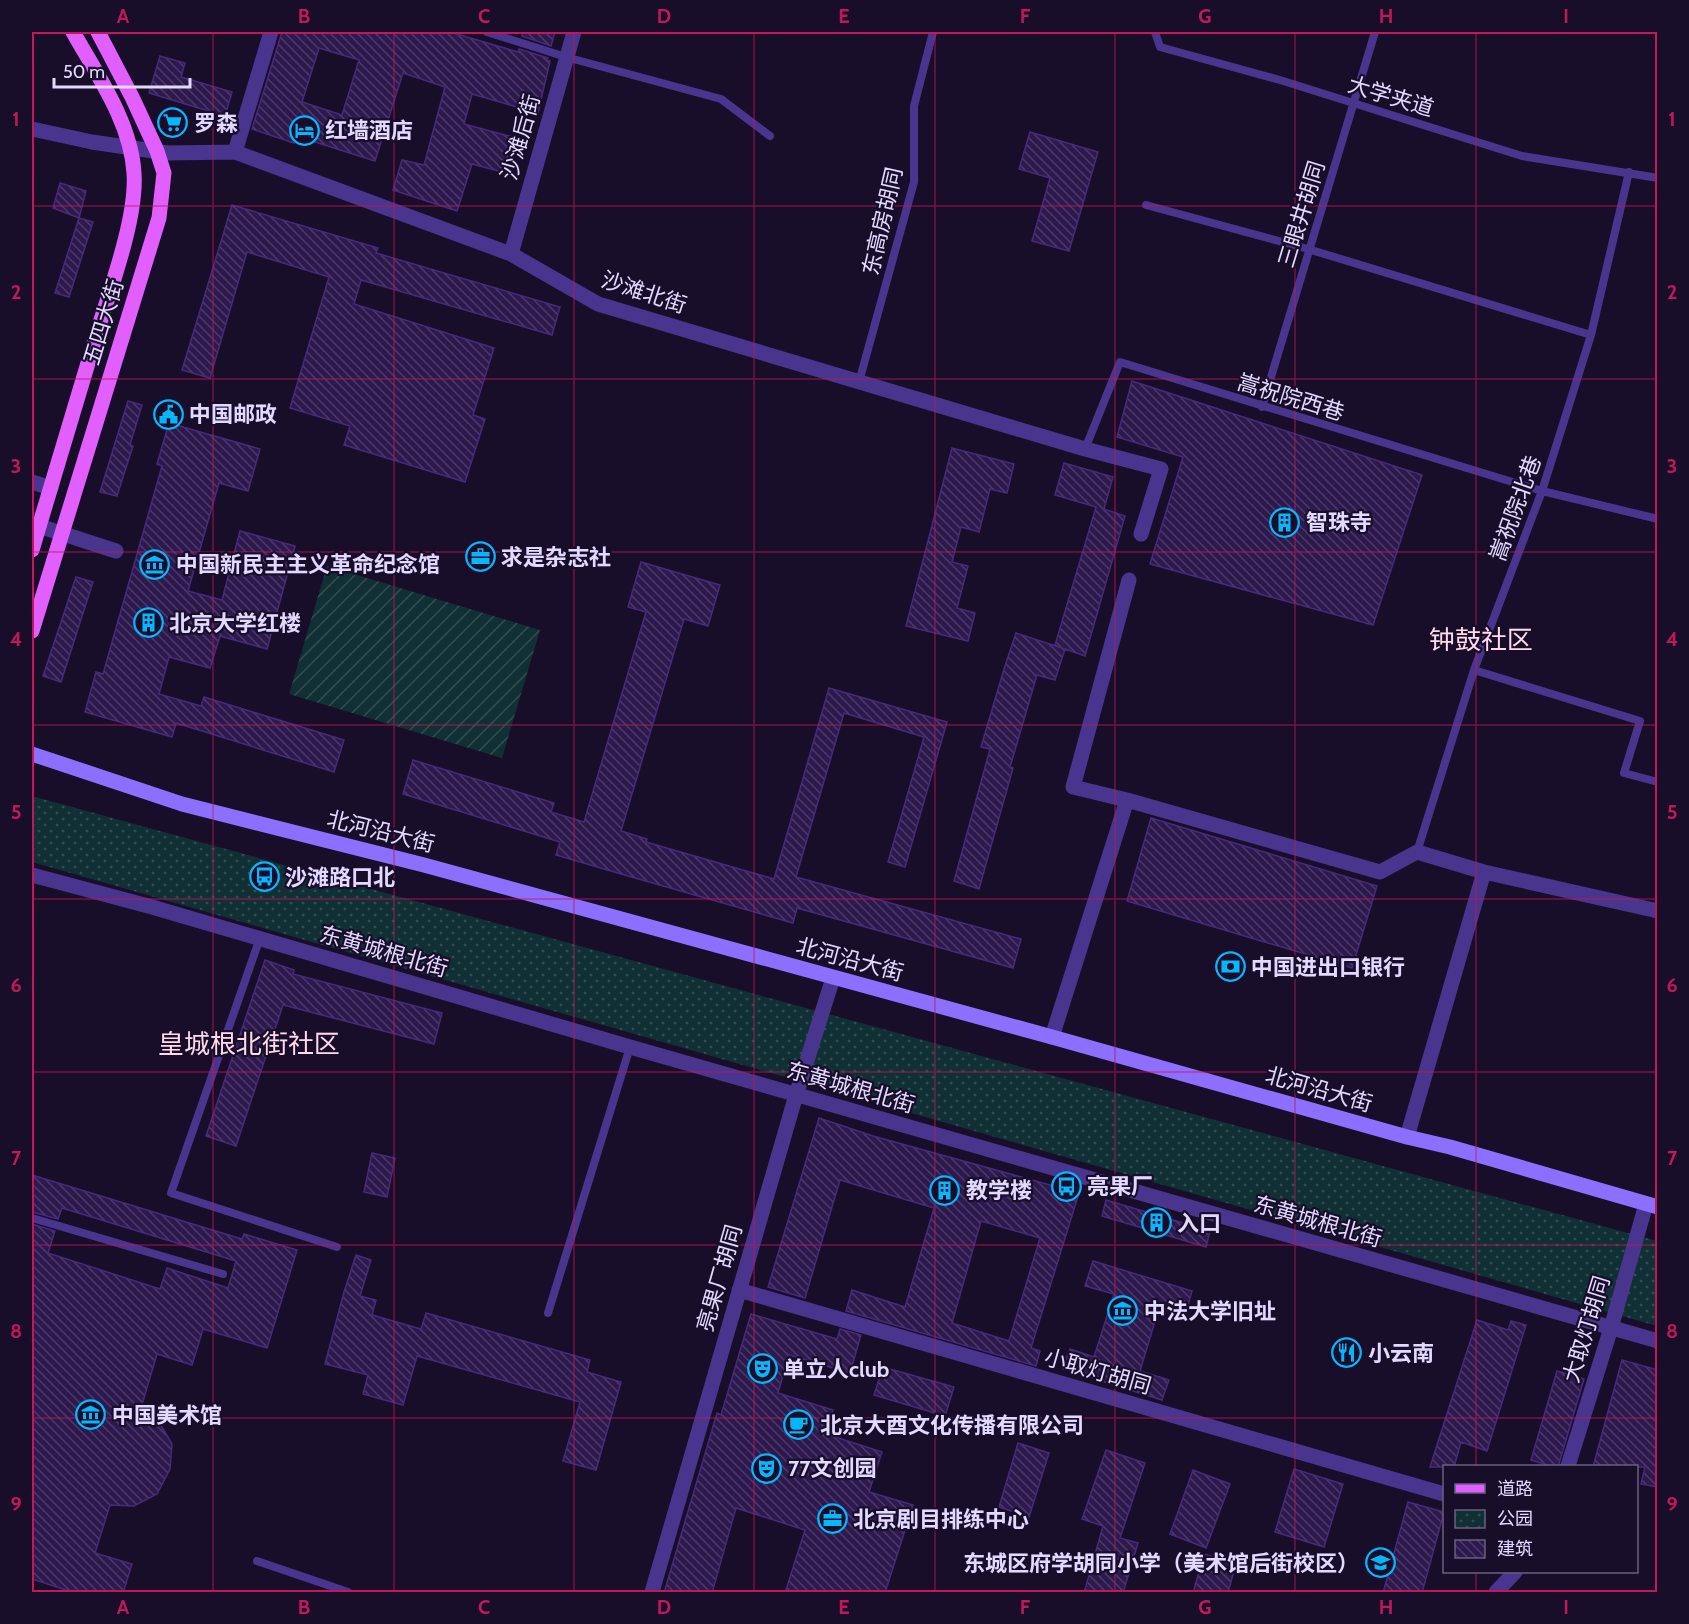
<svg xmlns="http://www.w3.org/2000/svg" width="1689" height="1624" viewBox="0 0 1689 1624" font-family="Cabin,'Noto Sans SC',sans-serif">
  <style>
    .park { fill: url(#park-dots) }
    .garden { fill: url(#garden-furrows) }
    .building { fill: url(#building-back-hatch); stroke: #48297b; stroke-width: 1.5; fill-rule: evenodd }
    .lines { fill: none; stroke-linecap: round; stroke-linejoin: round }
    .lane { stroke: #49358d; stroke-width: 8 }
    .street { stroke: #49358d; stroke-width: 15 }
    .secondary { stroke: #8d6fff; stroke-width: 15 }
    .primary { stroke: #e15fff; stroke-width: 15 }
    .grid { fill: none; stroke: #c2185b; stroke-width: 1.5; stroke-opacity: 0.55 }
    .labels { text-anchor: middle; stroke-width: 4.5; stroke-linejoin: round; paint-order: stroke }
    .street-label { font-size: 22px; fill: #e3d8ff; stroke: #180e2a }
    .poi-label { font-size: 22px; font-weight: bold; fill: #e3d8ff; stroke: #180e2a; text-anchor: start }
    .quarter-label { font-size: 26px; fill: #ffdaea; stroke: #180e2a }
    .neatline { fill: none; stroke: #c2185b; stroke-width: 2 }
    .grid-label { font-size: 20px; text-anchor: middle; font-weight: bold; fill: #c2185b }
  </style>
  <defs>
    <pattern id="park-dots" width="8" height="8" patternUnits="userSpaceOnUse" patternTransform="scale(1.5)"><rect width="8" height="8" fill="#113035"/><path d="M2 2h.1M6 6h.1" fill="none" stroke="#344d53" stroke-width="1.8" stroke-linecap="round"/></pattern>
    <pattern id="garden-furrows" width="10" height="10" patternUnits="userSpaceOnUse" patternTransform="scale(1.5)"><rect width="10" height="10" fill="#113035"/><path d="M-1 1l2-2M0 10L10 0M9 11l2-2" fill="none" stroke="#344d53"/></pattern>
    <pattern id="building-back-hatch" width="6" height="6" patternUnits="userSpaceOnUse" patternTransform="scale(1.5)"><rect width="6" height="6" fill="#2d194d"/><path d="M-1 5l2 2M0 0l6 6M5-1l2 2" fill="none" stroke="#4b3a68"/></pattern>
  </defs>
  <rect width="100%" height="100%" fill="#180e2a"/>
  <!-- park -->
  <path class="park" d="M 32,796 L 1657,1241 L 1657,1326 L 32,862 Z"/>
  <!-- garden -->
  <path class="garden" d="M 327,566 L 540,630 L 502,758 L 289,694 Z"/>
  <!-- building -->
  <path class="building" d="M 282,32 L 450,32 L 518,52 L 519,49 L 548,58 L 547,60 L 550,61 L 538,113 L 472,94 L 464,124 L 516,138 L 506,173 L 472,164 L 457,211 L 393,190 L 402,160 L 424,165 L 445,87 L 403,73 L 375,161 L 296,136 L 294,143 L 252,129 ZM 319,48 L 359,60 L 342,115 L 302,102 Z
    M 523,32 L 555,32 L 551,46 L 522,36 Z
    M 160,56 L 185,63 L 181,77 L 232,92 L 225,116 L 149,93 Z
    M 1030,132 L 1098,152 L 1069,251 L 1032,241 L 1050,178 L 1019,169 Z
    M 60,183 L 86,191 L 79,218 L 53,208 Z
    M 232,205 L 378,248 L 376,253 L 560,307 L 552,335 L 361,280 L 354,304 L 494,348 L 473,415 L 485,419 L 465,482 L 344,445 L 350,426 L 290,408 L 329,277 L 247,252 L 210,378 L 182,370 Z
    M 79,218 L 93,222 L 69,297 L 55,293 Z
    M 1132,381 L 1422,475 L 1373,625 L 1150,564 L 1183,457 L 1117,437 Z
    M 128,401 L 142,405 L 130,445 L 133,446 L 117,496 L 100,492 Z
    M 169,423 L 260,449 L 248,491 L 219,483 L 188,591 L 222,600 L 240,531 L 295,546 L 267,649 L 220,636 L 210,668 L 169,657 L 159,694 L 201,706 L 204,697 L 344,740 L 334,772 L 176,723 L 172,737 L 85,712 L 96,672 L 103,674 L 162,466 L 157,464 Z
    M 952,448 L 1014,464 L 1007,493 L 990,489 L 979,532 L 961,527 L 952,562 L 968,566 L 957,608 L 975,613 L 968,641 L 906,626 Z
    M 1064,463 L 1113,477 L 1104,509 L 1125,516 L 1085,656 L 1065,649 L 1055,680 L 1037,675 L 1010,767 L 1013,768 L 979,889 L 954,881 L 990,749 L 981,747 L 1004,669 L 1016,633 L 1062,648 L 1055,645 L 1096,507 L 1055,495 Z
    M 641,562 L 720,585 L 708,626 L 684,619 L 621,831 L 647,839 L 646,842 L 774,879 L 829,688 L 947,722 L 905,867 L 888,862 L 924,737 L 844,713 L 796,877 L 1021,939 L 1013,968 L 797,908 L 793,923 L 635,878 L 556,855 L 560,842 L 403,794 L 413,760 L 554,803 L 551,812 L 584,822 L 646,612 L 628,607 Z
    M 76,577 L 93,582 L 61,682 L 43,676 Z
    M 1151,818 L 1377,886 L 1352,968 L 1127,901 Z
    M 265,960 L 294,970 L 293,974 L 442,1013 L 434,1044 L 283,1005 L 236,1146 L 206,1136 Z
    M 819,1118 L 873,1136 L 1079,1193 L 1031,1348 L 1040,1351 L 1036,1366 L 846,1311 L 852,1290 L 905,1307 L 934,1208 L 840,1180 L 805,1298 L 768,1287 ZM 981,1221 L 1040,1238 L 1009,1341 L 952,1323 Z
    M 372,1153 L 395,1158 L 387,1197 L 364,1192 Z
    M 32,1175 L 242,1239 L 244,1234 L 297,1250 L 267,1348 L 203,1329 L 192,1365 L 157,1354 L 141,1408 L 159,1422 L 172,1444 L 170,1469 L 157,1494 L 134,1506 L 110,1505 L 95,1553 L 132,1564 L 123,1593 L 75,1593 L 32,1579 L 32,1224 L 55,1231 L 48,1253 L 160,1289 L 167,1268 L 228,1288 L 236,1261 L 62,1208 L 58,1219 L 32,1212 Z
    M 1106,1200 L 1210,1231 L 1206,1247 L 1102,1216 Z
    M 356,1255 L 371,1260 L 360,1296 L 376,1300 L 372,1315 L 421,1329 L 426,1313 L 590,1360 L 587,1372 L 621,1382 L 596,1470 L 563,1461 L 580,1402 L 417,1356 L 403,1405 L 363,1394 L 368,1375 L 325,1364 L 344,1292 Z
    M 1093,1261 L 1192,1291 L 1185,1316 L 1159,1308 L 1140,1371 L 1169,1380 L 1162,1400 L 1063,1369 L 1070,1349 L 1094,1357 L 1114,1294 L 1085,1286 Z
    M 751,1314 L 837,1339 L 840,1329 L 861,1335 L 850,1373 L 789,1355 L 778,1393 L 833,1410 L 826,1434 L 882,1452 L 869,1492 L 913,1505 L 885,1593 L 785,1593 L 805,1530 L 736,1508 L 712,1593 L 664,1593 L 717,1413 L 721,1415 Z
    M 1477,1320 L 1508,1330 L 1511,1321 L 1526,1325 L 1487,1451 L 1461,1442 L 1454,1467 L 1430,1467 Z
    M 1622,1360 L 1658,1370 L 1658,1487 L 1641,1484 L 1645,1467 L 1593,1467 Z
    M 883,1367 L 954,1387 L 945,1416 L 874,1395 Z
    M 1557,1371 L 1584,1379 L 1558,1467 L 1554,1467 L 1531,1460 Z
    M 1018,1443 L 1049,1453 L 1029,1517 L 999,1507 Z
    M 1106,1450 L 1145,1463 L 1120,1538 L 1138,1543 L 1123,1593 L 1084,1593 L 1103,1526 L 1082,1519 Z
    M 1294,1469 L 1343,1484 L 1324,1547 L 1275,1532 Z
    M 1193,1470 L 1230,1484 L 1206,1548 L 1170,1534 Z
    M 1408,1502 L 1444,1512 L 1422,1593 L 1383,1593 Z
    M 1204,1554 L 1236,1563 L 1228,1593 L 1193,1593 Z"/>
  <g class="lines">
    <!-- lane -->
    <path class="lane" d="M 487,32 L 566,57 L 721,99 L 770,136
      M 1155,32 L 1160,47 L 1280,80 L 1522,156 L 1658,178
      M 1146,205 L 1308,249 L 1591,335
      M 859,382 L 914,182 L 914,106 L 933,32
      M 1262,407 L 1375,32
      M 1085,449 L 1120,362 L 1542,491 L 1658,519
      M 1474,670 L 1640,721 L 1624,773 L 1658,782
      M 1417,852 L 1474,670 L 1542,491 L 1591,335 L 1629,172
      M 260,938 L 171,1193 L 337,1247
      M 32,1218 L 223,1274
      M 548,1313 L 630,1047
      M 257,1561 L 348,1592"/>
    <!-- street -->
    <path class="street" d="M 32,129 L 92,142 L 167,153 L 235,152 L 511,254 L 598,304 L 1085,449 L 1161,469 L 1141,534
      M 235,152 L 271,32
      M 511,254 L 574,32
      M 32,482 L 51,488
      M 39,526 L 116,551
      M 1129,580 L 1073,787 L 1127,800 L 1380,872 L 1417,852 L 1484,872
      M 32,875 L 152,907 L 630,1047 L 1658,1341
      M 1052,1037 L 1127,800
      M 1407,1137 L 1484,872 L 1658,911
      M 739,1290 L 1444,1494
      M 1568,1466 L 1611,1328 L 1646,1204
      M 652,1592 L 796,1095 L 833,978
      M 1496,1592 L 1515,1572"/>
    <!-- secondary -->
    <path class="secondary" d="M 32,754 L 182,804 L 424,865 L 1052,1037 L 1407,1137 L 1450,1147 L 1658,1207"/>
    <!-- primary -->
    <path class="primary" d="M 32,550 C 55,475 77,399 100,323 C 113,282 137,215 134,173 C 131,122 97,75 73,32
      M 32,631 L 159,218 L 164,173 L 157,151 L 132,97 L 98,32"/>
  </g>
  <!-- grid -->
  <path class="grid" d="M 213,32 L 213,1592M 394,32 L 394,1592M 574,32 L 574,1592M 754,32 L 754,1592M 935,32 L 935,1592M 1115,32 L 1115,1592M 1295,32 L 1295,1592M 1476,32 L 1476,1466M 32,206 L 1658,206M 32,379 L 1658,379M 32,552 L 1658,552M 32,725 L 1658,725M 32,899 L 1658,899M 32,1072 L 1658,1072M 32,1245 L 1658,1245M 32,1418 L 1658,1418M 1476,1572 L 1476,1592"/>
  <!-- icons -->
  <defs>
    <symbol id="supermarket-ring" viewBox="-11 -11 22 22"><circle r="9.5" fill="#180e2a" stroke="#04b7ff" stroke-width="1.5"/><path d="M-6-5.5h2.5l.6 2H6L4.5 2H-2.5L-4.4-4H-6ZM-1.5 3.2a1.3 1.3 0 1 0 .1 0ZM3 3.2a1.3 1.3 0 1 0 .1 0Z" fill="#04b7ff"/></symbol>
    <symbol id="hotel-ring" viewBox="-11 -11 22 22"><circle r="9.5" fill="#180e2a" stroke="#04b7ff" stroke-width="1.5"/><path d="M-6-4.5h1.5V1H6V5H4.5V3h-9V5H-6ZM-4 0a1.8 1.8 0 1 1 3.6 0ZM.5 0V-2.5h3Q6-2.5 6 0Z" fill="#04b7ff"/></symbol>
    <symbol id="civic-ring" viewBox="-11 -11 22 22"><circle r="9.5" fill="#180e2a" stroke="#04b7ff" stroke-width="1.5"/><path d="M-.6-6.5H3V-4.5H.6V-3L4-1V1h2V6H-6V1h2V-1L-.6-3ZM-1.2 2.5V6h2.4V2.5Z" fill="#04b7ff"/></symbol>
    <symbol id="building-ring" viewBox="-11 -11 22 22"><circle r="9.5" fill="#180e2a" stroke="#04b7ff" stroke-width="1.5"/><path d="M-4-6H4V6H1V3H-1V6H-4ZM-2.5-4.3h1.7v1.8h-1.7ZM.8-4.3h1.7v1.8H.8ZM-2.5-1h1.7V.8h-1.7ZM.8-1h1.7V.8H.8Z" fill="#04b7ff"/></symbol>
    <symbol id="office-ring" viewBox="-11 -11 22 22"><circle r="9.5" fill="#180e2a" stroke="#04b7ff" stroke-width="1.5"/><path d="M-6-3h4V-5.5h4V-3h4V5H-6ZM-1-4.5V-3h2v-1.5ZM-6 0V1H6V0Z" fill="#04b7ff"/></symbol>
    <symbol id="museum-ring" viewBox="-11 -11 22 22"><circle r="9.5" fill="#180e2a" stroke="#04b7ff" stroke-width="1.5"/><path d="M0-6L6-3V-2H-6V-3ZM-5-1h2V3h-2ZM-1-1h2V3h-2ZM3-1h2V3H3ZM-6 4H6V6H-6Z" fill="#04b7ff"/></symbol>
    <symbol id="bus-ring" viewBox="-11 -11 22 22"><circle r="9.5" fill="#180e2a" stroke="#04b7ff" stroke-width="1.5"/><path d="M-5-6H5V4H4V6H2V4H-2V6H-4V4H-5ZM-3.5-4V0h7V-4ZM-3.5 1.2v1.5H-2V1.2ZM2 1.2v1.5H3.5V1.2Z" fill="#04b7ff"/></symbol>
    <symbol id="bank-ring" viewBox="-11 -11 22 22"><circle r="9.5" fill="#180e2a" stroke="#04b7ff" stroke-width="1.5"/><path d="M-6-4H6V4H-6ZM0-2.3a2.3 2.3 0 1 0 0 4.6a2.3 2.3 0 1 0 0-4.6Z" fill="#04b7ff"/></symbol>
    <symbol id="restaurant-ring" viewBox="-11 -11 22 22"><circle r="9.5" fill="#180e2a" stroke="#04b7ff" stroke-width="1.5"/><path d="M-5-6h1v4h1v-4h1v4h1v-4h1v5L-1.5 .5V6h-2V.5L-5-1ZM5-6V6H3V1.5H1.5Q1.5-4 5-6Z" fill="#04b7ff"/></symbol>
    <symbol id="theatre-ring" viewBox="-11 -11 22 22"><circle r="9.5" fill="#180e2a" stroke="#04b7ff" stroke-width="1.5"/><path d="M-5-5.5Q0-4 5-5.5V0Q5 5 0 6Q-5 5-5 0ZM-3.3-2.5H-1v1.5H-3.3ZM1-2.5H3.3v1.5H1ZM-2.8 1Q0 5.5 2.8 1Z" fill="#04b7ff"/></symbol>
    <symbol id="cafe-ring" viewBox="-11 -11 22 22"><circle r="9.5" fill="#180e2a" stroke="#04b7ff" stroke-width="1.5"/><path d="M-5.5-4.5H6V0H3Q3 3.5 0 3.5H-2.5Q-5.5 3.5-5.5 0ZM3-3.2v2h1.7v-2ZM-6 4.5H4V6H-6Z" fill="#04b7ff"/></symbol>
    <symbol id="school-ring" viewBox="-11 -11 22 22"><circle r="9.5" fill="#180e2a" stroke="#04b7ff" stroke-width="1.5"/><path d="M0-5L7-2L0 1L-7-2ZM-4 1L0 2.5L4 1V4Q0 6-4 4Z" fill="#04b7ff"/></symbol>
  </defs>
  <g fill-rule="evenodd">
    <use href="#supermarket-ring" x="156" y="106" width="33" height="33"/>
    <use href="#hotel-ring" x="288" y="114" width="33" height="33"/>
    <use href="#civic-ring" x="152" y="398" width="33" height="33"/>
    <use href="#building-ring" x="1268" y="506" width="33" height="33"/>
    <use href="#office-ring" x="464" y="540" width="33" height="33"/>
    <use href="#museum-ring" x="138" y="548" width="33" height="33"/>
    <use href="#building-ring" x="132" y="606" width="33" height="33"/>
    <use href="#bus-ring" x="248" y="860" width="33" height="33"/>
    <use href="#bank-ring" x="1214" y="950" width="33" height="33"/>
    <use href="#bus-ring" x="1050" y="1170" width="33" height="33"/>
    <use href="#building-ring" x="928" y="1174" width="33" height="33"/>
    <use href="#building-ring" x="1140" y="1206" width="33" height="33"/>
    <use href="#museum-ring" x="1106" y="1294" width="33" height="33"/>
    <use href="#restaurant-ring" x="1330" y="1336" width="33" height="33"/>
    <use href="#theatre-ring" x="746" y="1352" width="33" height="33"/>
    <use href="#museum-ring" x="74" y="1398" width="33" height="33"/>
    <use href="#cafe-ring" x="782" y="1408" width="33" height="33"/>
    <use href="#theatre-ring" x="750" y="1452" width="33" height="33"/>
    <use href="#office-ring" x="816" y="1502" width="33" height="33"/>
    <use href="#school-ring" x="1364" y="1546" width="33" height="33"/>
  </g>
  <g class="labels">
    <!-- street labels -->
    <g class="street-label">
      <text transform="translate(1391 96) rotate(17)" y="8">大学夹道</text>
      <text transform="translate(520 137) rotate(-74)" y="8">沙滩后街</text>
      <text transform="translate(1301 214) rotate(-73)" y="8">三眼井胡同</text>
      <text transform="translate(882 221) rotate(-77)" y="8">东高房胡同</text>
      <text transform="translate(644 292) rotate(18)" y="8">沙滩北街</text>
      <text transform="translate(103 322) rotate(-73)" y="8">五四大街</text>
      <text transform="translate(1291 397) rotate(17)" y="8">嵩祝院西巷</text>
      <text transform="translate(1515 508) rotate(-70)" y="8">嵩祝院北巷</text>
      <text transform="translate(381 831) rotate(14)" y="8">北河沿大街</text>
      <text transform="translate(384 951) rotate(16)" y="8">东黄城根北街</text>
      <text transform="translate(850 959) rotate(15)" y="8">北河沿大街</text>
      <text transform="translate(851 1087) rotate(16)" y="8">东黄城根北街</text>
      <text transform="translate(1319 1089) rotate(16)" y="8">北河沿大街</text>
      <text transform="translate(1318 1221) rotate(16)" y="8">东黄城根北街</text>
      <text transform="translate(719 1278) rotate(-74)" y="8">亮果厂胡同</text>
      <text transform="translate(1586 1329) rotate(-73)" y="8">大取灯胡同</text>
      <text transform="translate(1098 1371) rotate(16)" y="8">小取灯胡同</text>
    </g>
    <!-- poi labels -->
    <g class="poi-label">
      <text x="194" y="131">罗森</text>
      <text x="325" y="138">红墙酒店</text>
      <text x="189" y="422">中国邮政</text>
      <text x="1306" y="530">智珠寺</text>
      <text x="501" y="565">求是杂志社</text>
      <text x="176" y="572">中国新民主主义革命纪念馆</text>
      <text x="169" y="631">北京大学红楼</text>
      <text x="285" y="885">沙滩路口北</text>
      <text x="1251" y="975">中国进出口银行</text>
      <text x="1087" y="1194">亮果厂</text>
      <text x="966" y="1198">教学楼</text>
      <text x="1177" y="1231">入口</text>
      <text x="1144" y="1319">中法大学旧址</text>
      <text x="1368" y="1361">小云南</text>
      <text x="783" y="1377">单立人club</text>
      <text x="112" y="1423">中国美术馆</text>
      <text x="820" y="1433">北京大酉文化传播有限公司</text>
      <text x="788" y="1476">77文创园</text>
      <text x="853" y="1527">北京剧目排练中心</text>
      <text x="1359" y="1571" text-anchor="end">东城区府学胡同小学（美术馆后街校区）</text>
    </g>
    <!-- quarter labels -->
    <g class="quarter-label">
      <text x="1481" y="649">钟鼓社区</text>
      <text x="249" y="1053">皇城根北街社区</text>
    </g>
  </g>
  <!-- border -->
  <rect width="1689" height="1624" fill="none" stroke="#180e2a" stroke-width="66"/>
  <!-- legend -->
  <rect x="1443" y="1465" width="195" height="108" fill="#180e2a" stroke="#695f7f" stroke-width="1.5"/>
  <rect x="1455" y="1484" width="30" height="9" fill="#e15fff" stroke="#695f7f" stroke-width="1.5"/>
  <text x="1497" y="1495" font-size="18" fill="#e3d8ff">道路</text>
  <rect x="1455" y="1510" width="30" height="18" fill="url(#park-dots)" stroke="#695f7f" stroke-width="1.5"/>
  <text x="1497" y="1525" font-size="18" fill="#e3d8ff">公园</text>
  <rect x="1455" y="1540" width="30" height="18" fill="url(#building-back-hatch)" stroke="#695f7f" stroke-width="1.5"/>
  <text x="1497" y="1555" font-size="18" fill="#e3d8ff">建筑</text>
  <!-- scale -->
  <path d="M54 78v9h136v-9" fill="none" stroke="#e3d8ff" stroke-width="3"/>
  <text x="63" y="78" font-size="18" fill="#e3d8ff" stroke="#180e2a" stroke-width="4.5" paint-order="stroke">50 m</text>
  <rect x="33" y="33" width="1623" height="1558" class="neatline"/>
  <g class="grid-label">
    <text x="123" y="23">A</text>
    <text x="304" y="23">B</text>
    <text x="484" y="23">C</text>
    <text x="664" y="23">D</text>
    <text x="844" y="23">E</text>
    <text x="1025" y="23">F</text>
    <text x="1205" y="23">G</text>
    <text x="1386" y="23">H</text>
    <text x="1566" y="23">I</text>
    <text x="16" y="126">1</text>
    <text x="1672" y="126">1</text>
    <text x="16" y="299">2</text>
    <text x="1672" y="299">2</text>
    <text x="16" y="473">3</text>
    <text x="1672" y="473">3</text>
    <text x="16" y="646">4</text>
    <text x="1672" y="646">4</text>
    <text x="16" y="819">5</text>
    <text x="1672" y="819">5</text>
    <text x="16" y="992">6</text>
    <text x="1672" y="992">6</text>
    <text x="16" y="1165">7</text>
    <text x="1672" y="1165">7</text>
    <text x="16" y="1338">8</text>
    <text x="1672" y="1338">8</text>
    <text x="16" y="1511">9</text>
    <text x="1672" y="1511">9</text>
    <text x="123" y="1614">A</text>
    <text x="304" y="1614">B</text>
    <text x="484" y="1614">C</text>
    <text x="664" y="1614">D</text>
    <text x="844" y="1614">E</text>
    <text x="1025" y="1614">F</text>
    <text x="1205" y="1614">G</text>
    <text x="1386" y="1614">H</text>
    <text x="1566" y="1614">I</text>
  </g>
</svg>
